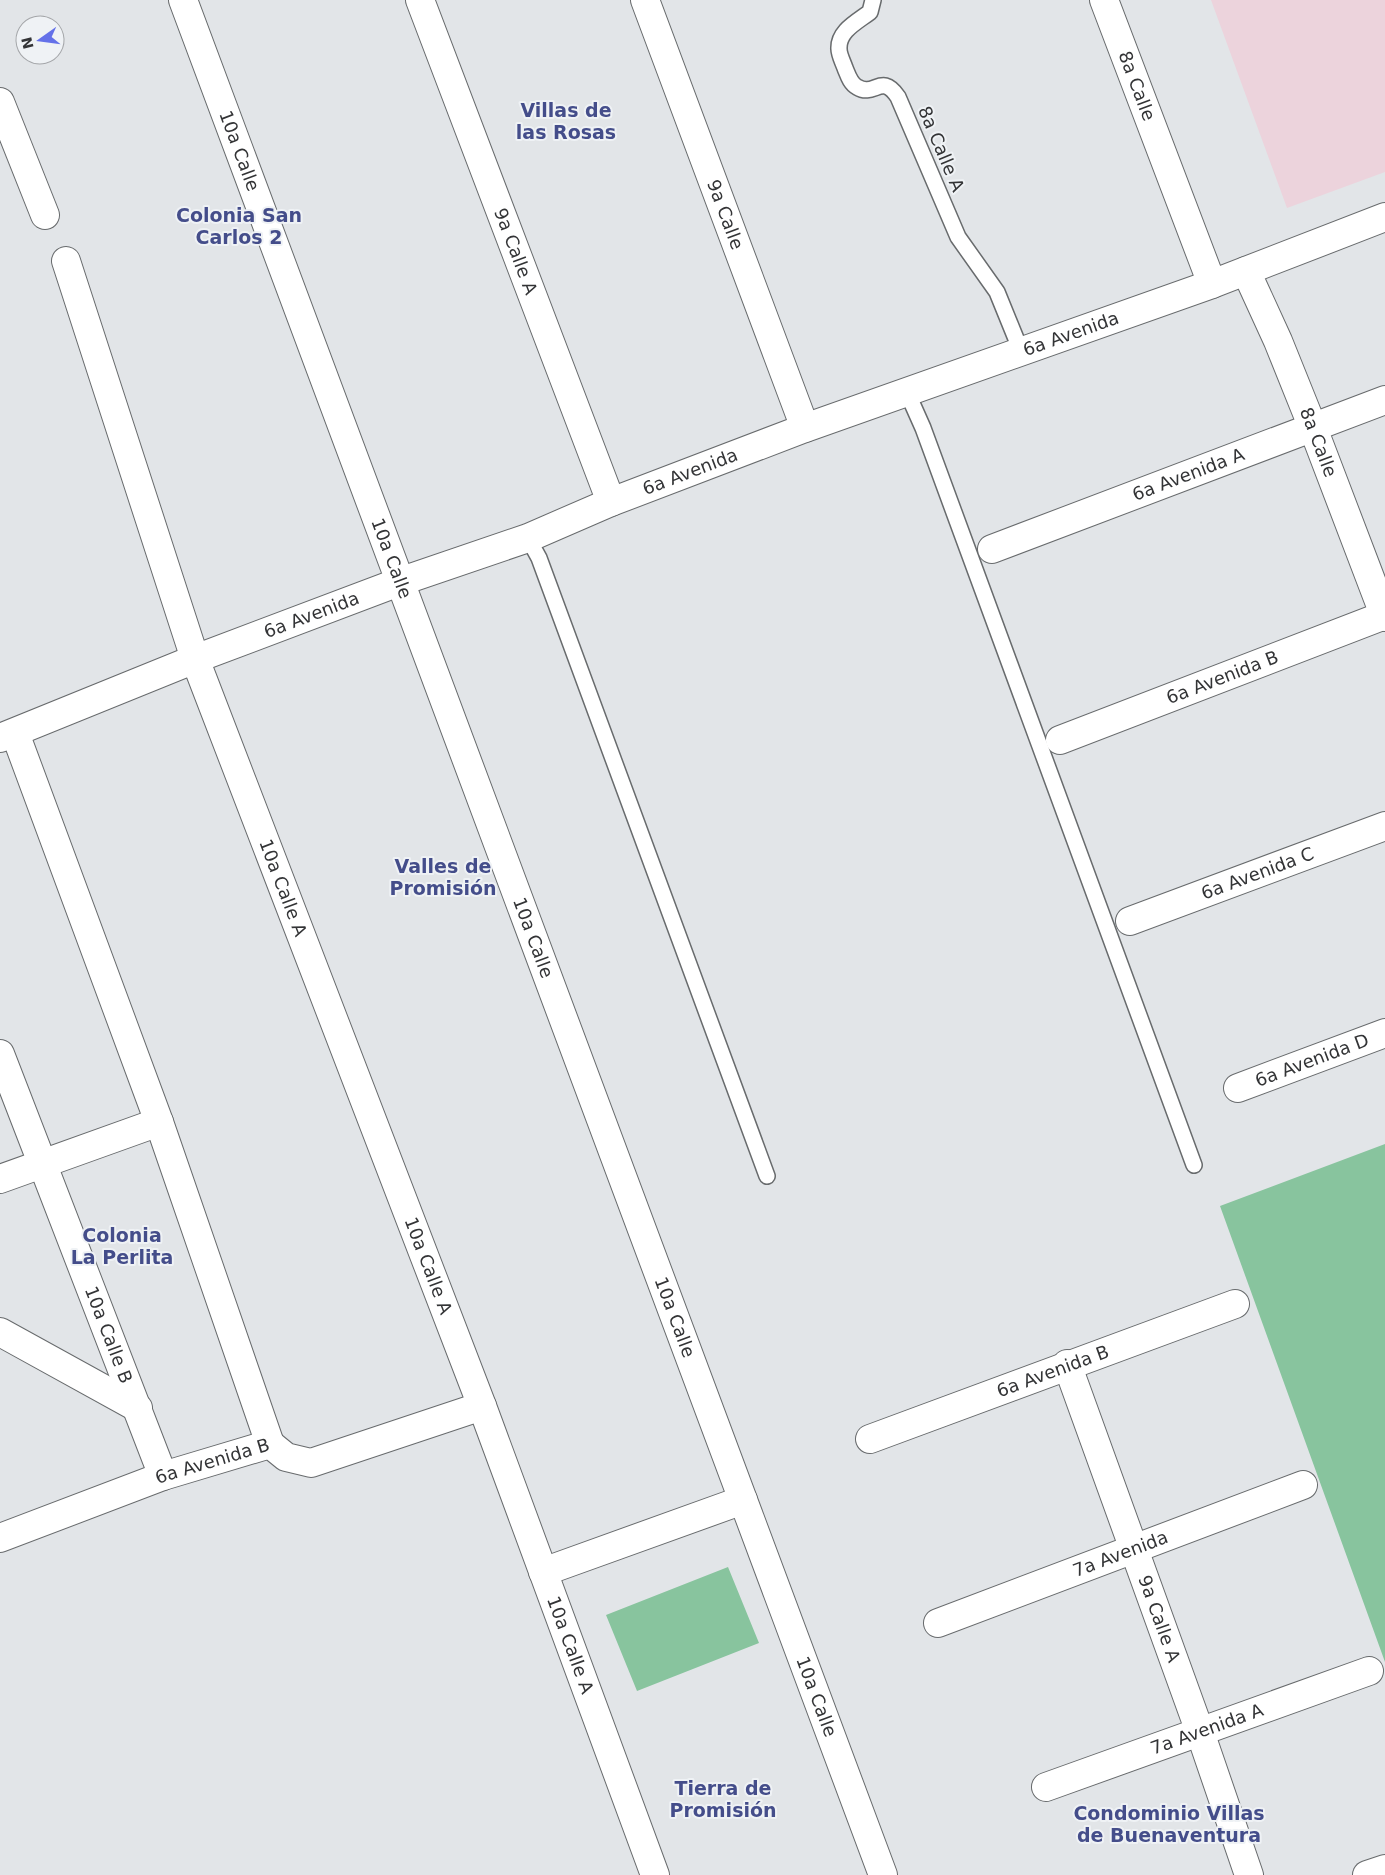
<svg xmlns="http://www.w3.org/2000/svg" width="1385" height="1875" viewBox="0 0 1385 1875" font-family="'DejaVu Sans',sans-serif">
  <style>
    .industrial { fill: #ecd3dc }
    .green { fill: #88c49e }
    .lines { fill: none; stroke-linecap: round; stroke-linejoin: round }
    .lane-casing { stroke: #686b6d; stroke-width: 18 }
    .street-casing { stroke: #686b6d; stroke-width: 30 }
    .secondary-casing { stroke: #686b6d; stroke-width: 30 }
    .lane { stroke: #fff; stroke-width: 15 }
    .street { stroke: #fff; stroke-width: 28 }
    .secondary { stroke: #fff; stroke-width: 28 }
    .labels { text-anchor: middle; stroke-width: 4; stroke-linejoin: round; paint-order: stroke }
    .street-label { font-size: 18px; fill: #333436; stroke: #eff2f5 }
    .neighbourhood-label { font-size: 19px; font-weight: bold; fill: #444d8a; stroke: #eff2f5 }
  </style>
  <rect width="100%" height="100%" fill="#e2e5e8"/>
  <!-- industrial -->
  <path class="industrial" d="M 1211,0 L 1385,0 L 1385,172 L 1287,208 Z"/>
  <!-- green -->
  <path class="green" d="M 1385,1144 L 1385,1662 L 1220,1206 Z
    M 728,1567 L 759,1643 L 637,1691 L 606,1615 Z"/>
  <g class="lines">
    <defs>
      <path id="lane" d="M 873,0 L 870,12 C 857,22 838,31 839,49 C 839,55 843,62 845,68 C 848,75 850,83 857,87 C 875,98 881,72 898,97 L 958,237 L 997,292 L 1021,351
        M 907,392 L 923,428 L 1194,1165
        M 528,538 L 539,558 L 767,1176"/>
      <g id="street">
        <path id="s1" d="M 183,0 L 883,1875"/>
        <path id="s2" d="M 420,0 L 611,502"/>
        <path id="s3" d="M 645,0 L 805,428"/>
        <path id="s4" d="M 1104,0 L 1212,284"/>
        <path d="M 0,102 L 45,215"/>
        <path d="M 66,261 L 195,659"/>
        <path id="s5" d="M 1246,271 L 1278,341 L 1313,428 L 1385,617"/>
        <path id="s6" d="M 992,549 L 1385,400"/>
        <path d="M 15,733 L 159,1122 L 270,1444"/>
        <path id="s7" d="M 1060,740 L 1385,615"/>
        <path id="s8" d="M 1130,921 L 1385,826"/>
        <path id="s9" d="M 0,1054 L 163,1476"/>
        <path id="s10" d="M 1238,1088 L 1385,1033"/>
        <path d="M 0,1179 L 159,1122"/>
        <path d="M 0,1332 L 138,1408"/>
        <path id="s11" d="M 1067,1364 L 1200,1732 L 1249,1875"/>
        <path id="s12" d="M 870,1439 L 1235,1304"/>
        <path id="s13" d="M 0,1538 L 163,1476 L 270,1444 L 286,1457 L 311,1463 L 482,1406"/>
        <path d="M 543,1572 L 743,1500"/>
        <path id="s14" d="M 938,1623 L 1303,1485"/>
        <path id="s15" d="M 1046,1787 L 1369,1671"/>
        <path d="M 1367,1875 L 1385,1869"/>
      </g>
      <g id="secondary">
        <path id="s16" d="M 195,659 L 482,1406 L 655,1875"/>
        <path id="s17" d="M 0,738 L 195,659 L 399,582 L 528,538 L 611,502 L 805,428 L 1212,284 L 1385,217"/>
      </g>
    </defs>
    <!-- lane casing -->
    <use href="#lane" class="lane-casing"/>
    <!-- street casing -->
    <use href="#street" class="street-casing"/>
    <!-- secondary casing -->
    <use href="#secondary" class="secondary-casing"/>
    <!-- lane -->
    <use href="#lane" class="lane"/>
    <!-- street -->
    <use href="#street" class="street"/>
    <!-- secondary -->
    <use href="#secondary" class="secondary"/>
  </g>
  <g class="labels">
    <!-- street labels -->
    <g class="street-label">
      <text dy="6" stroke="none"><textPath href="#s4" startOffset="92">8a Calle</textPath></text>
      <text transform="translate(941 149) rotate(67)" y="6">8a Calle A</text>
      <text dy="6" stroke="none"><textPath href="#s1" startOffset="161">10a Calle</textPath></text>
      <text dy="6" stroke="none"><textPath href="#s3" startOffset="229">9a Calle</textPath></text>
      <text dy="6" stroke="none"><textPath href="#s2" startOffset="269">9a Calle A</textPath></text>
      <text dy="6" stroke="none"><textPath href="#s17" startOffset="1145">6a Avenida</textPath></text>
      <text dy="6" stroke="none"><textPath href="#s5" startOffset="186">8a Calle</textPath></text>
      <text dy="6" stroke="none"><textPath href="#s17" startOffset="740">6a Avenida</textPath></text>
      <text dy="6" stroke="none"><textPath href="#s6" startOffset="210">6a Avenida A</textPath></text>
      <text dy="6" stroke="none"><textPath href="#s1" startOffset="596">10a Calle</textPath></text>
      <text dy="6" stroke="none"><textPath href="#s17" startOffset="335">6a Avenida</textPath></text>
      <text dy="6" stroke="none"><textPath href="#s7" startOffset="174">6a Avenida B</textPath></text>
      <text dy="6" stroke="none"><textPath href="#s8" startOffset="136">6a Avenida C</textPath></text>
      <text dy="6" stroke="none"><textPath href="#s16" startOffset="245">10a Calle A</textPath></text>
      <text dy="6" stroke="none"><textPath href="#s1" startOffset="1001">10a Calle</textPath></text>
      <text dy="6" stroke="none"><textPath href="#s10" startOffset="79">6a Avenida D</textPath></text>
      <text dy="6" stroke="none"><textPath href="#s16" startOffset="650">10a Calle A</textPath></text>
      <text dy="6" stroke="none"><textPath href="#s1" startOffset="1406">10a Calle</textPath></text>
      <text dy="6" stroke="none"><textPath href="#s9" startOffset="301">10a Calle B</textPath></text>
      <text dy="6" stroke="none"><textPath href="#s12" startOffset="195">6a Avenida B</textPath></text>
      <text dy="6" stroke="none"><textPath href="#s13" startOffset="226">6a Avenida B</textPath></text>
      <text dy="6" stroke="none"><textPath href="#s14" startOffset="195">7a Avenida</textPath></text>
      <text dy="6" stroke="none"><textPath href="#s11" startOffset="271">9a Calle A</textPath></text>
      <text dy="6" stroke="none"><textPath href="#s16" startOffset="1055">10a Calle A</textPath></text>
      <text dy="6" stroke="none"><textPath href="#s1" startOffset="1811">10a Calle</textPath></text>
      <text dy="6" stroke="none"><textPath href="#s15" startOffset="171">7a Avenida A</textPath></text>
    </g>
    <!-- neighbourhood labels -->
    <g class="neighbourhood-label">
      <text x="566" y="117">Villas de<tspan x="566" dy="22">las Rosas</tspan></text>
      <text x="239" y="222">Colonia San<tspan x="239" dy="22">Carlos 2</tspan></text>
      <text x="443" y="873">Valles de<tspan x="443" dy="22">Promisión</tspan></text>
      <text x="122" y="1242">Colonia<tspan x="122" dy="22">La Perlita</tspan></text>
      <text x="723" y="1795">Tierra de<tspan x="723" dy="22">Promisión</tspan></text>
      <text x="1169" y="1820">Condominio Villas<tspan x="1169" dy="22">de Buenaventura</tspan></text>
    </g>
  </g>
  <!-- north arrow -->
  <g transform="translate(40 40) rotate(256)"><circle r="24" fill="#eff2f5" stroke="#a4a6a9"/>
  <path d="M0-4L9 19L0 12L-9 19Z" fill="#6471e9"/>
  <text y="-8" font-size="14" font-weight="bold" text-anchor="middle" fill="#333436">N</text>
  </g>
</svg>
